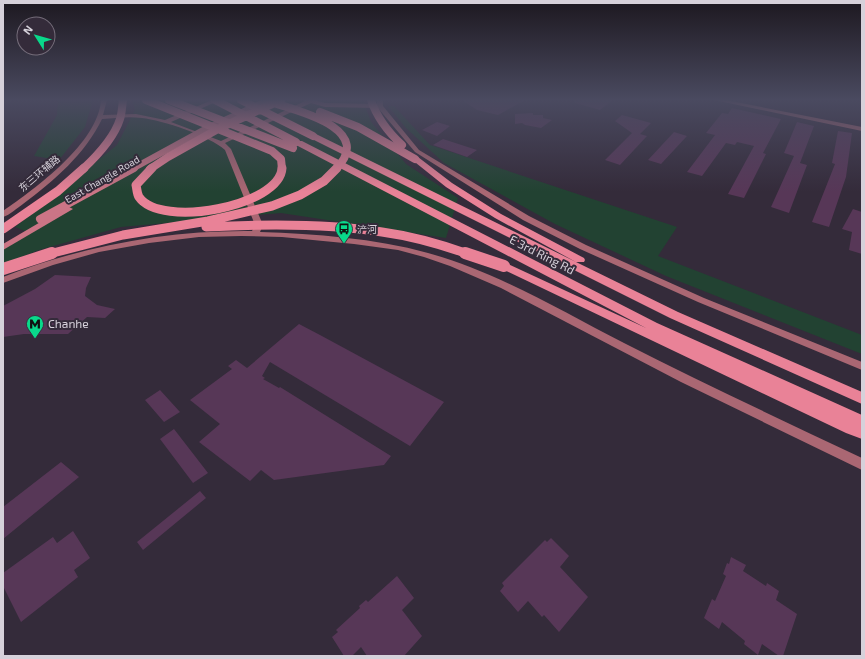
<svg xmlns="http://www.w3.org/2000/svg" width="865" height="659" viewBox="0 0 865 659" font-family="'Exo 2','Noto Sans SC',sans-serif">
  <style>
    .green { fill: #224232 }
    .building { fill: #573757 }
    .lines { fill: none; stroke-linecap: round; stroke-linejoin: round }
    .secondary { fill: #aa6773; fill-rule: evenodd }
    .primary { fill: #cb7586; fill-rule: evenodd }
    .highway { fill: #e98297; fill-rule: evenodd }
    .primary-bridge-far1 { stroke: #cb7586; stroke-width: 6 }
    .primary-bridge { stroke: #cb7586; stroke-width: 8 }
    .highway-bridge-far2 { stroke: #e98297; stroke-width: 8 }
    .highway-bridge-far1 { stroke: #e98297; stroke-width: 9 }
    .highway-bridge { stroke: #e98297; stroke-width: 12 }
    .labels { text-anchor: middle; stroke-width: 4; stroke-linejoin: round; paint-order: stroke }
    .far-street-label { font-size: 10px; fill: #d6d1da; stroke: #342b3a }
    .far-poi-label { font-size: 10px; fill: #d6d1da; stroke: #342b3a; text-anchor: start }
    .street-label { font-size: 12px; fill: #d6d1da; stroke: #342b3a }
    .poi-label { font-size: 12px; fill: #d6d1da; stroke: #342b3a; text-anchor: start }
  </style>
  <rect width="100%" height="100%" fill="#342b3a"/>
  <!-- green -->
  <path class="green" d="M 58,100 L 93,100 L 85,127 L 59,160 L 34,156 L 57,115 Z
    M 132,100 L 363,100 L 371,122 L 406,164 L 458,198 L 446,238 L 281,213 L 121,227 L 39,250 L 3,264 L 3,249 L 30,233 L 15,227 L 117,145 L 135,110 Z
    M 388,106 L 394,106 L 430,145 L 677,227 L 658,256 L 862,335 L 862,354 L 666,276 L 555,224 L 444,163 L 406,128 Z"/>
  <!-- building -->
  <path class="building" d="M 462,100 L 525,100 L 498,115 L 477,110 Z
    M 575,100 L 613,100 L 600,110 L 575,103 Z
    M 732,108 L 781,119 L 763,153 L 766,154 L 744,198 L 728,194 L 754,146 L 737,142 L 735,145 L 726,143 L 702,176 L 687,172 L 715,135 L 706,133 L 722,113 L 728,114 Z
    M 533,113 L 533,115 L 543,115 L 543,118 L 552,120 L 541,128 L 525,125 L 522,123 L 515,124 L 515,114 Z
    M 622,115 L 651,123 L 640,134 L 647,136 L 620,165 L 605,160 L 632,133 L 615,121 Z
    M 437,122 L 450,126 L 437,136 L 422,130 Z
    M 797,122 L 814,126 L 800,163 L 807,165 L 789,213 L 771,207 L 794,156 L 784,153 Z
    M 838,131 L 852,133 L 846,177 L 829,227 L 812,222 L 835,164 L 832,163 Z
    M 674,132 L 687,136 L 661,164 L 648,160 Z
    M 443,139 L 477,150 L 467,157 L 433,145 Z
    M 853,209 L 862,212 L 862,254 L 849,250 L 852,232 L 842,229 Z
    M 55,275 L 91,277 L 86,288 L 85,296 L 97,305 L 115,309 L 105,318 L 87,317 L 68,334 L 24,334 L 3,337 L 3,306 L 35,289 Z
    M 299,324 L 320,335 L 444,402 L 410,446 L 270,362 L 262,376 L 265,378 L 263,379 L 279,388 L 280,387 L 391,456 L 384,465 L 274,480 L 261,470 L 250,481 L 199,442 L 220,424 L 190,400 L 232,369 L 228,366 L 236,360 L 247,368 Z
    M 160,390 L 180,412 L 164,422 L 145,400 Z
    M 174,429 L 208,473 L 193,483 L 160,439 Z
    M 61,462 L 79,477 L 3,539 L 3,507 Z
    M 200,491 L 206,498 L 143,550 L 137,542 Z
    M 73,531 L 90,558 L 74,570 L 78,577 L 21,622 L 3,586 L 3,573 L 53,537 L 57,543 Z
    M 551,538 L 569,556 L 560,567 L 588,597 L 559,632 L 544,615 L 542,617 L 528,601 L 518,612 L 500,591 L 504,586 L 502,583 L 545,540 L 547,542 Z
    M 731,557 L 746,565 L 743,571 L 766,586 L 767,583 L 779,591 L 776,600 L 797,614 L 783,656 L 779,656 L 762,644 L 758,655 L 744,644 L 745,641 L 722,622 L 719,629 L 704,618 L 712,599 L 715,601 L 726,576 L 723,574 L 727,563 L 729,564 Z
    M 397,576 L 414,598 L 402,610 L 422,636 L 404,656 L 367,656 L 361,647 L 352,656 L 344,656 L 332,637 L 338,632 L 336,630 L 360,608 L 359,606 L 366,600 L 368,602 Z"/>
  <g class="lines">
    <!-- secondary -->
    <path class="secondary" d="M 101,100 L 107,100 L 103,115 L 136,114 L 165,120 L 212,100 L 220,100 L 171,122 L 221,141 L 305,101 L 304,100 L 314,100 L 325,103 L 377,104 L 377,100 L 383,100 L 383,106 L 419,150 L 529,216 L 586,245 L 704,298 L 862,362 L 862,370 L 698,302 L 580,249 L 523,220 L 415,152 L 378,108 L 325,107 L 311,103 L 225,143 L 231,149 L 263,225 L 260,232 C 316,234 374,238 428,253 C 497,272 560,310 624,343 C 702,383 782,420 862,458 L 862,470 L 681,382 L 501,288 L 450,266 L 424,257 L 398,250 L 354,244 L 282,237 L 241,236 L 199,237 L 149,243 L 99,252 L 53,265 L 3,283 L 3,277 C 82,246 167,230 252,231 L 255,225 L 225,150 C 210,136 162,120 142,118 C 129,116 115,118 102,119 C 85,154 55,180 23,204 C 17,208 10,215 3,217 L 3,211 C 36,188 98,143 101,100 Z
      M 714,100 L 726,100 L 862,127 L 862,131 Z"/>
    <!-- primary -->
    <path class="primary" d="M 66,207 L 69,207 L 73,209 L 3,250 L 3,244 Z"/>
    <!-- highway -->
    <path class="highway" d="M 310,134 L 316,134 L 576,262 L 495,218 L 446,187 L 411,159 L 415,157 L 418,157 L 452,183 L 501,214 L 584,258 L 585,260 L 584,262 L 576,262 L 678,312 L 862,392 L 862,404 L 670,318 L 310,138 Z
      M 296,141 L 302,141 L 657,323 L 862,415 L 862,439 L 846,433 L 500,268 L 499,266 L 500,264 L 508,264 L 646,328 L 296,145 Z"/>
    <!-- primary-bridge-far1 -->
    <path class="primary-bridge-far1" d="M 132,169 L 207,128 L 268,100"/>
    <!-- primary-bridge -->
    <path class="primary-bridge" d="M 40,219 L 134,168"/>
    <!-- highway-bridge-far2 -->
    <path class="highway-bridge-far2" d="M 146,100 L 218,129
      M 169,100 L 293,148
      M 215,100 L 296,142
      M 241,100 L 313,136
      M 371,100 C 377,118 388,132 402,145
      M 270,102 C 295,110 376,128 336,169
      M 320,112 L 358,127 L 415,159
      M 218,129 L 272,151 L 281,159 L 282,169
      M 218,129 L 281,100
      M 83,169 C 98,155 114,138 120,119 C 122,113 122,106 123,100
      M 150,169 L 168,157 L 218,129"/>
    <!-- highway-bridge-far1 -->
    <path class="highway-bridge-far1" d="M 152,168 L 136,185 C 137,189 137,194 139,197 C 161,229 280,206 282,168
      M 206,227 C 264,224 325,223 382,232 C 411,236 440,244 468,254
      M 3,229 L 58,191 L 84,168
      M 49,254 L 123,235 L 208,221 L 272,206 L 300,195 L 324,181 L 337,168"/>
    <!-- highway-bridge -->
    <path class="highway-bridge" d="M 465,253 L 504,266
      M 3,269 L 52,253"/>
  </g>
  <!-- sky -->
  <linearGradient id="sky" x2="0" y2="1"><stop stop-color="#1d1820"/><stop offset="0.52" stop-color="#4a4a60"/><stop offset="1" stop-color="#4a4a60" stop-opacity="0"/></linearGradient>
  <rect width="865" height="192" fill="url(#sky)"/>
  <!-- icons -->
  <defs>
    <symbol id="bus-pin" viewBox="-11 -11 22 30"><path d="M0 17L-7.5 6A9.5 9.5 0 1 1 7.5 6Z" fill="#09d98b" stroke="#342b3a"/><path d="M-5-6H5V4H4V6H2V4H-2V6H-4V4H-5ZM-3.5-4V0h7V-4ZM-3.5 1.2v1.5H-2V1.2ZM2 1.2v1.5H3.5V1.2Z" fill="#111"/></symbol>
    <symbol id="metro-pin" viewBox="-11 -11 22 30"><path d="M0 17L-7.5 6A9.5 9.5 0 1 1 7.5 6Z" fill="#09d98b" stroke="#342b3a"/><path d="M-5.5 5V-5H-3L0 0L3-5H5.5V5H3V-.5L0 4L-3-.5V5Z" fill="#111"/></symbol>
  </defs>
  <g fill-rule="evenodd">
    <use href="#bus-pin" x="334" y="219" width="20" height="27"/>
    <use href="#metro-pin" x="25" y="314" width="20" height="27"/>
  </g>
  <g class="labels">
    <!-- far-street labels -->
    <g class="far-street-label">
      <text transform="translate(39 173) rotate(-40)" y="4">东三环辅路</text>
      <text transform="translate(102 179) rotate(-30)" y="4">East Changle Road</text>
    </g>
    <!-- far-poi labels -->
    <g class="far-poi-label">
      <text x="357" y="233">浐河</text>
    </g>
    <!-- street labels -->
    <g class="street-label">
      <text transform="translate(542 255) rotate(27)" y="4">E 3rd Ring Rd</text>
    </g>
    <!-- poi labels -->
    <g class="poi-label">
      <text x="48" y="328">Chanhe</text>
    </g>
  </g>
  <!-- border -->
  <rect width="865" height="659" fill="none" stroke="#d6d1da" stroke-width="8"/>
  <!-- north arrow -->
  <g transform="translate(36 36) rotate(307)"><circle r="19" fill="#342b3a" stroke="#756d7a"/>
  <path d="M0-3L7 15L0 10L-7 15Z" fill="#09d98b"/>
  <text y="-6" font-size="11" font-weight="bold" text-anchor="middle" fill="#d6d1da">N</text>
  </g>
</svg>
